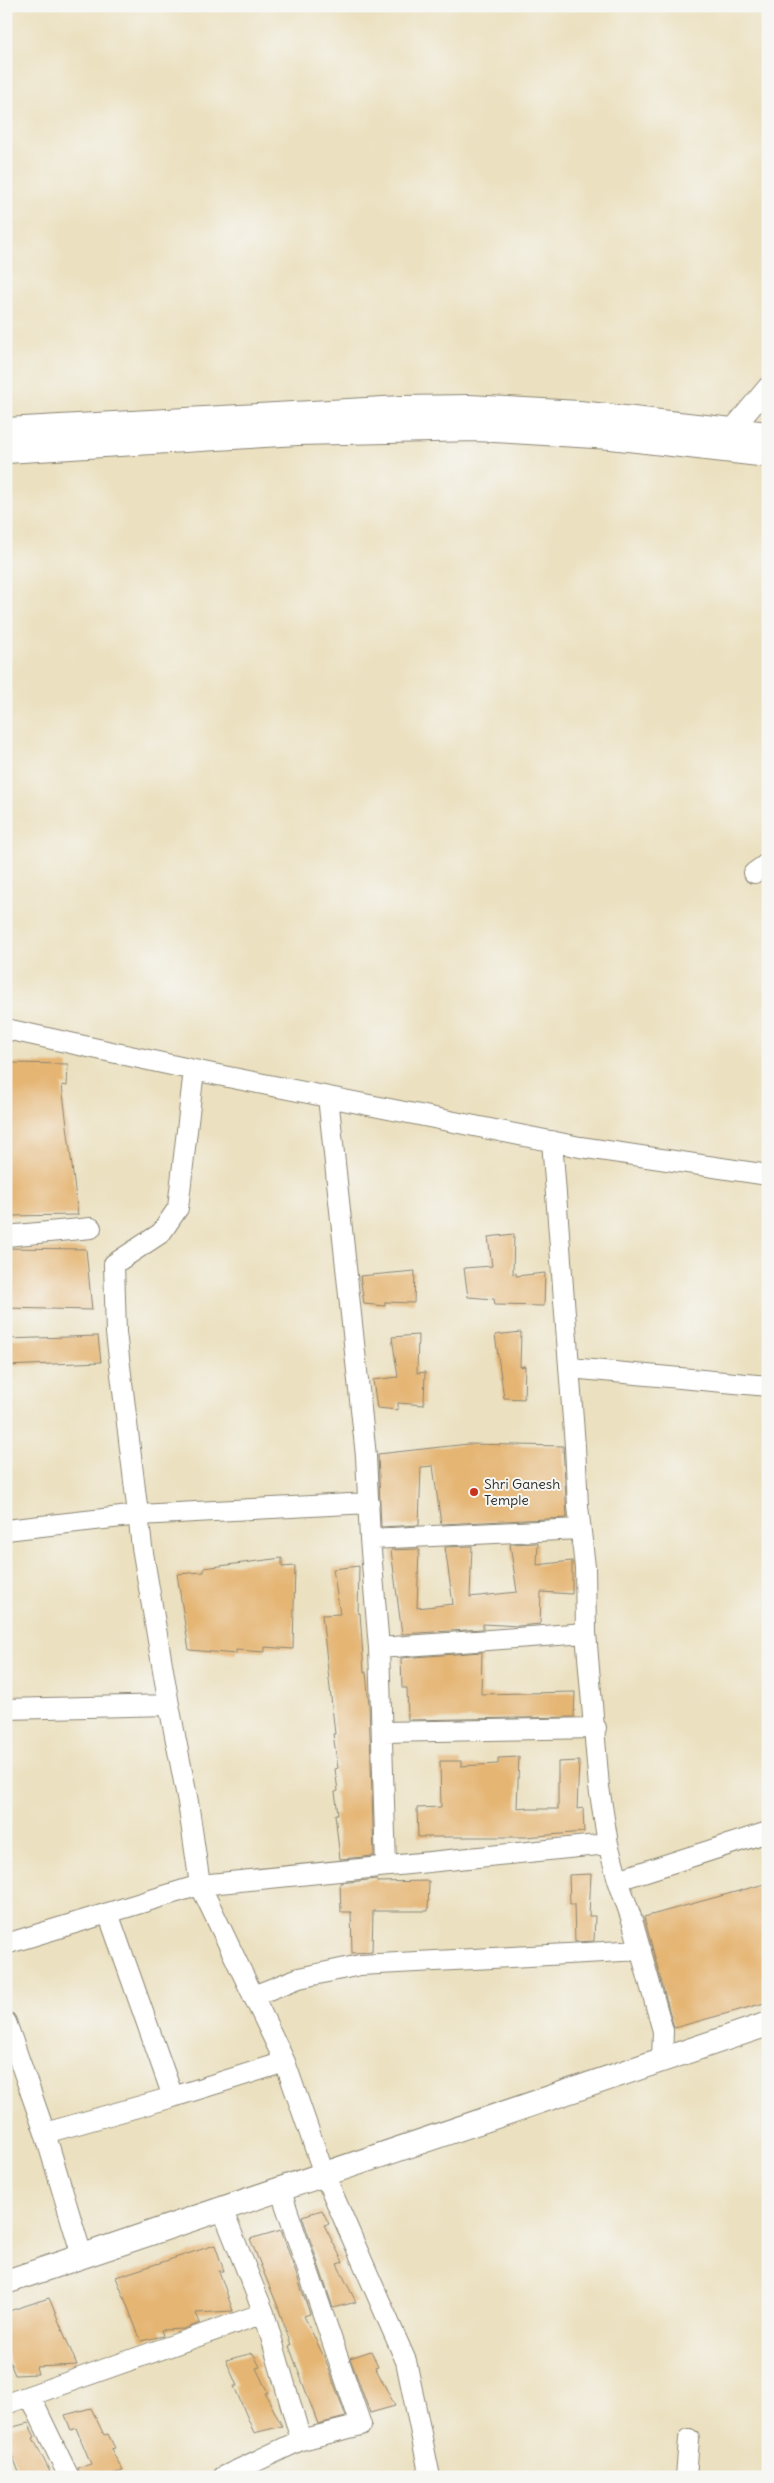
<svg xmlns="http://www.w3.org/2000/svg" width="774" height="2483" viewBox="0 0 774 2483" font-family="Delius,sans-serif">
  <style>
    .building { fill: #e5b573 }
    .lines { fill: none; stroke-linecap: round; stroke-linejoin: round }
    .minor-casing { stroke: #8b8675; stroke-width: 22 }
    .tertiary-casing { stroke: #8b8675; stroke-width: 26 }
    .minor { stroke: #fff; stroke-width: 20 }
    .tertiary { stroke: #fff; stroke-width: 24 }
    .poi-dot { fill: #c8321e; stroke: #f6f6f2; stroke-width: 2 }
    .labels { text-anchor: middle; stroke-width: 4; stroke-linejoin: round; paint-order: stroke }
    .poi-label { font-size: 14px; fill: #2b2b2b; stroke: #f6f6f2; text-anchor: start }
  </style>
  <rect width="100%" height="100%" fill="#f6f6f2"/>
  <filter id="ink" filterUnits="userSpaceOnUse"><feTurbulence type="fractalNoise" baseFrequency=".02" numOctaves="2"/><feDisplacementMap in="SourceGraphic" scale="10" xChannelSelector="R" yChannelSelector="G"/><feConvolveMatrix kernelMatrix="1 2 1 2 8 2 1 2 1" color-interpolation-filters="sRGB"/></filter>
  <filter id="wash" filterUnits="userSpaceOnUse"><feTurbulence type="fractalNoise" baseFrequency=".0096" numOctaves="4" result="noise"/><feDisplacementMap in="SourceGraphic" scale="20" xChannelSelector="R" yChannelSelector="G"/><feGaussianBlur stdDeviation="1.12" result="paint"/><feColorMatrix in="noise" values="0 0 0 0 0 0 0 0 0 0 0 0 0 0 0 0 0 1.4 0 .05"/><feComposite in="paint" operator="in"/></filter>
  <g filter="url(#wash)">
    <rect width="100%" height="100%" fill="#ebe0bf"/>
    <g id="blocks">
      <!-- building -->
      <path class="building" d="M 11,1063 L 68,1064 L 67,1086 L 62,1085 L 78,1215 L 6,1216 L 6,1064 Z
        M 514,1234 L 513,1274 L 516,1273 L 516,1276 L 545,1273 L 544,1306 L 495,1305 L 494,1299 L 468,1297 L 464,1268 L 492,1266 L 488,1237 Z
        M 6,1248 L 86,1249 L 92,1310 L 6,1308 Z
        M 415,1271 L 414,1303 L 385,1302 L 385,1306 L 364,1304 L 360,1276 Z
        M 521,1332 L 520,1367 L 525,1366 L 524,1399 L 504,1398 L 495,1335 Z
        M 418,1335 L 417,1373 L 425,1372 L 424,1405 L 398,1403 L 398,1410 L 377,1408 L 373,1380 L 398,1377 L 392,1337 Z
        M 98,1336 L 101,1362 L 6,1366 L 6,1339 Z
        M 468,1444 L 563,1446 L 567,1518 L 441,1524 L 433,1466 L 421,1467 L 419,1525 L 381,1527 L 378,1454 Z
        M 538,1543 L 537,1565 L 572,1561 L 572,1594 L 541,1592 L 540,1624 L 518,1626 L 483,1624 L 483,1629 L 402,1634 L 391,1550 L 419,1549 L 417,1608 L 453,1604 L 445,1547 L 472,1546 L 470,1597 L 517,1592 L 510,1544 Z
        M 282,1558 L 282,1567 L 295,1566 L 293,1649 L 265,1647 L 265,1652 L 236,1650 L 236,1654 L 189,1650 L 177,1574 L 204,1572 L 204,1568 Z
        M 359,1566 L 358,1613 L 360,1613 L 364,1672 L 366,1672 L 369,1705 L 374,1856 L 340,1859 L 335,1814 L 338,1814 L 335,1792 L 338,1791 L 335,1769 L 338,1768 L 333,1734 L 335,1734 L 322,1615 L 340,1614 L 333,1569 Z
        M 482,1652 L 481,1694 L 575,1692 L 574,1717 L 408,1720 L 407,1688 L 402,1688 L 401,1658 Z
        M 519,1757 L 517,1808 L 527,1807 L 527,1809 L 558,1809 L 558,1762 L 579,1761 L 577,1809 L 583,1808 L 584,1832 L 526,1837 L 418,1837 L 417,1808 L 441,1807 L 440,1761 L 461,1761 L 461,1766 L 498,1764 L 498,1758 Z
        M 591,1874 L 589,1916 L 595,1916 L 594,1941 L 575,1942 L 574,1904 L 570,1904 L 569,1875 Z
        M 377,1879 L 377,1882 L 429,1881 L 428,1911 L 373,1911 L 372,1952 L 352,1953 L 351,1912 L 341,1912 L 340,1883 Z
        M 768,1883 L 768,2002 L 674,2028 L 644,1917 Z
        M 322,2210 L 329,2224 L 324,2225 L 343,2262 L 337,2264 L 356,2302 L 333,2308 L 302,2216 Z
        M 281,2230 L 310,2314 L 304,2316 L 326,2361 L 346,2417 L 318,2424 L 289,2346 L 291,2345 L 278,2307 L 250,2239 Z
        M 215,2245 L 224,2271 L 219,2271 L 233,2311 L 196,2313 L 200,2323 L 184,2329 L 161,2330 L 163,2336 L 141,2341 L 116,2277 Z
        M 49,2298 L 77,2365 L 36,2367 L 38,2374 L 15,2375 L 6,2353 L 6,2312 Z
        M 371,2351 L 378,2366 L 375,2367 L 395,2406 L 370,2413 L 350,2358 Z
        M 253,2353 L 260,2367 L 256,2368 L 268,2393 L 265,2393 L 282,2426 L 254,2433 L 234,2386 L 237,2386 L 226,2360 Z
        M 91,2408 L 104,2435 L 108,2434 L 115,2448 L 111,2449 L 123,2471 L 103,2477 L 81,2477 L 78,2468 L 91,2464 L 76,2428 L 71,2430 L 65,2415 Z
        M 28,2423 L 35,2437 L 33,2438 L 50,2472 L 33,2477 L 21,2477 L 6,2440 L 6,2429 Z"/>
    </g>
  </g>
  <g filter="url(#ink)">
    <use href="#blocks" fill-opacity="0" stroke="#8b8675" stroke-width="1"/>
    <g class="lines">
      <defs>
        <path id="minor" d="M 732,430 L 768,387
          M 754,873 L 768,863
          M 6,1029 L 208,1073 L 580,1147 L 768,1175
          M 194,1070 L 178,1208 L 161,1233 L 114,1264 L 116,1333 L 142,1547 L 169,1705 L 188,1802 L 200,1885 L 285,2062 L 324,2174 L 406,2361 L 430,2477
          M 328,1097 L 366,1456 L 370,1539
          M 552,1141 L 575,1446 L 578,1506 L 585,1567 L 586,1633 L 599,1787 L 608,1844 L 618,1880
          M 6,1236 L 91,1228
          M 570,1368 L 768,1386
          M 6,1530 L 139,1515 L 369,1503
          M 379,1648 L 586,1633
          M 6,1709 L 169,1705
          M 382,1732 L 596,1728
          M 386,1865 L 379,1648 L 370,1539 L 580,1529
          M 6,1944 L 200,1885 L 608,1844
          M 253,1996 L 299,1978 L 360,1965 L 641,1950
          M 6,2022 L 45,2133 L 82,2256
          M 662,2059 L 663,2031 L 632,1920 L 618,1880 L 768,1832
          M 173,2097 L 285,2062
          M 45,2133 L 173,2097 L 108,1913
          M 222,2209 L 264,2313 L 301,2440 L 361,2425 L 280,2189
          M 30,2396 L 69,2477
          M 6,2404 L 264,2313
          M 223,2477 L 301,2440
          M 686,2477 L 689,2439"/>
        <path id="tertiary" d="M 6,430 L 402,408 L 469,407 L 579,413 L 768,434
          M 6,451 L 298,433 L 477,429 L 611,437 L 768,455
          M 6,2282 L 768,2024"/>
      </defs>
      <!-- minor casing -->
      <use href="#minor" class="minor-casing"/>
      <!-- tertiary casing -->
      <use href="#tertiary" class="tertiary-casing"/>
      <!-- minor -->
      <use href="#minor" class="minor"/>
      <!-- tertiary -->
      <use href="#tertiary" class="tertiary"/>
    </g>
  </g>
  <!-- markers -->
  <circle class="poi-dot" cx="474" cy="1492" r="5"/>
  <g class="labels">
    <!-- poi labels -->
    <g class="poi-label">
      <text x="484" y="1489">Shri Ganesh<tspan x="484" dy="16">Temple</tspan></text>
    </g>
  </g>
  <!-- margin -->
  <rect width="774" height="2483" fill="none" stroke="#f6f6f2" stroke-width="25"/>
</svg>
